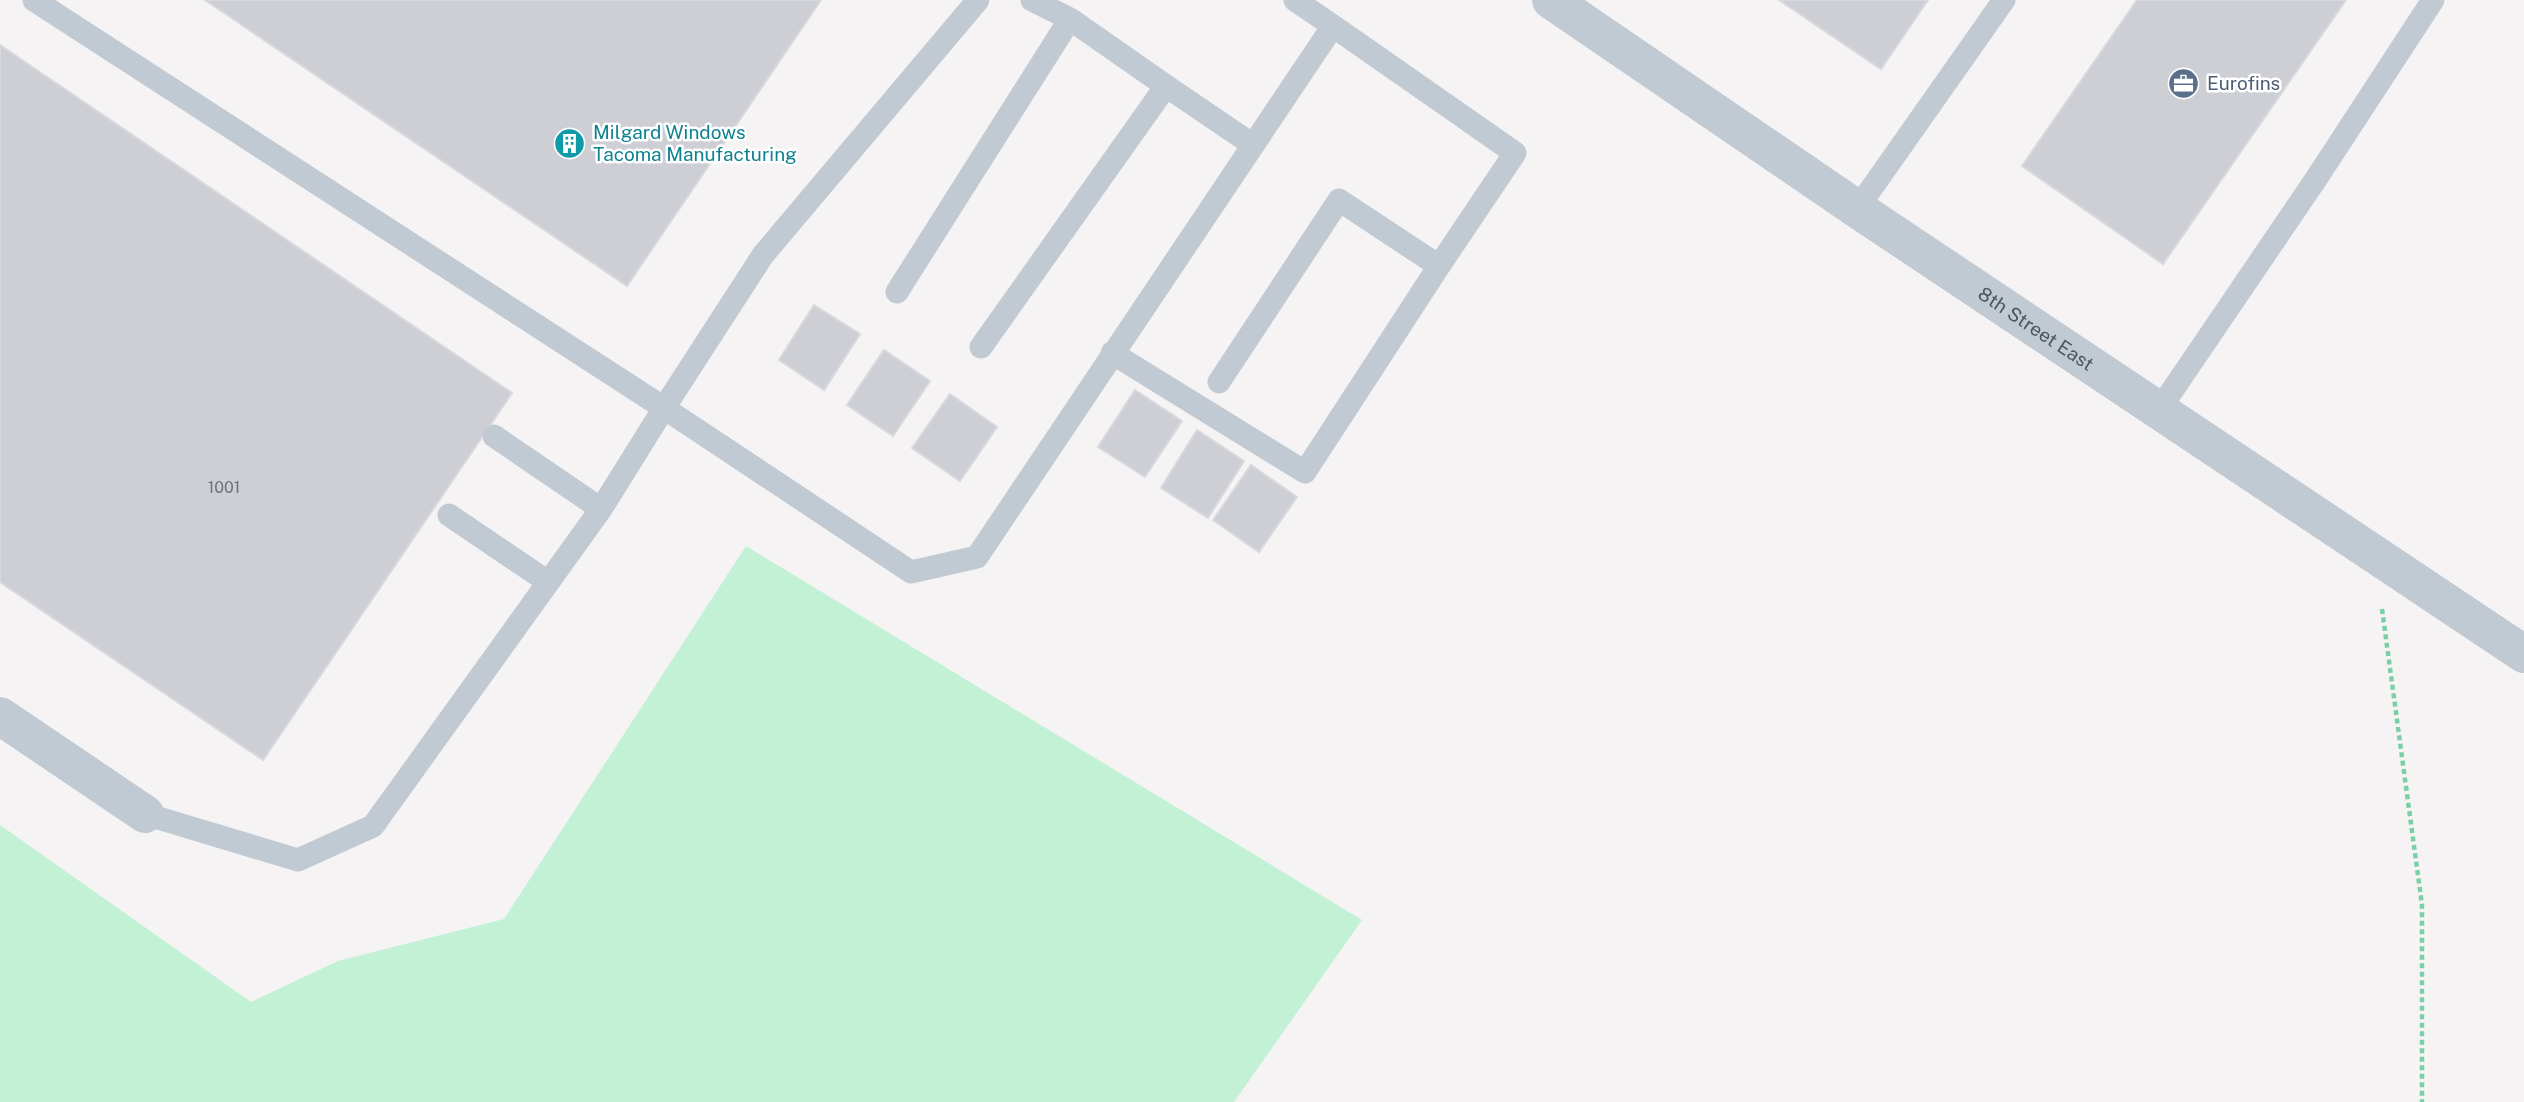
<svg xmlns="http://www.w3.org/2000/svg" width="2524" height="1102" viewBox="0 0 2524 1102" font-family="'Public Sans',sans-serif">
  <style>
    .green { fill: #c3f1d5 }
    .building { fill: #cdcfd5; stroke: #d7d9de; stroke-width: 2 }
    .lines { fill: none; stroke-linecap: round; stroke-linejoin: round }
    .path { stroke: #7ad0a6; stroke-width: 4.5; stroke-dasharray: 5 3.5; stroke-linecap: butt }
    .service { stroke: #c1cad2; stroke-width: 23 }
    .minor { stroke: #c1cad2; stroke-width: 38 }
    .labels { text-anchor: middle; stroke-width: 5; stroke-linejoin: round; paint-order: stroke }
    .number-label { font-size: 16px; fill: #6b747e }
    .service-label { font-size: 19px; fill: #4e5e75; stroke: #fff; text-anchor: start }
    .culture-label { font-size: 19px; fill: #0d838f; stroke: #fff; text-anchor: start }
    .street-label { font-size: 19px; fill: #4a5661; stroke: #fff }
  </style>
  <rect width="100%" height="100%" fill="#f5f3f3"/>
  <!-- green -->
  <path class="green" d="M 746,546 L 1362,920 L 1234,1102 L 0,1102 L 0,825 L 251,1002 L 338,961 L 504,919 Z"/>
  <!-- building -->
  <path class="building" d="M 205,0 L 821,0 L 627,286 Z
    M 1779,0 L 1928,0 L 1881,69 Z
    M 2137,0 L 2346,0 L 2163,264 L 2022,166 Z
    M 0,45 L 512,393 L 263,760 L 0,582 Z
    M 814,305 L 860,334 L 824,390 L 779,360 Z
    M 884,350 L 930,381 L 893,436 L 847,405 Z
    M 1135,390 L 1182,421 L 1145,477 L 1098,447 Z
    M 950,394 L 997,427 L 960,481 L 912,448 Z
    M 1197,430 L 1244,461 L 1208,518 L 1161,488 Z
    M 1251,465 L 1297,497 L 1259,552 L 1213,520 Z"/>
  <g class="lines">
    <!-- path -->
    <path class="path" d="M 2382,609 L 2422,905 L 2422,1102"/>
    <!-- service -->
    <path class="service" d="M 34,0 L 664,408 L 601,509 L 373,826 L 298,860 L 145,814
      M 978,0 L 763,255 L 664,408 L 911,572 L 977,557 L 1333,26 L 1295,0
      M 1032,0 L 1070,19
      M 1333,26 L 1515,153 L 1439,266
      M 1857,209 L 2004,0
      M 897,292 L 1070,19 L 1166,86
      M 981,347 L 1166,86 L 1253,145
      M 1112,353 L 1305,472 L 1439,266 L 1339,200 L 1219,382
      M 2159,410 L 2316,179 L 2433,0
      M 494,436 L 601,509
      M 449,515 L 548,582"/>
    <!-- minor -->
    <g class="minor">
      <path id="s1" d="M 1551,0 L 1857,209 L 2524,654"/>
      <path d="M 0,716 L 145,814"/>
    </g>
  </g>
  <!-- icons -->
  <defs>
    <symbol id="office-disc" viewBox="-11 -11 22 22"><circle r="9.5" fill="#5c6f8a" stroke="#fff"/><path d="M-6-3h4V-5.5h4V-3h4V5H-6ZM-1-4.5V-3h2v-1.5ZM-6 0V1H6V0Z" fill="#fff"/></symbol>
    <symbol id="building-disc" viewBox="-11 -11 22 22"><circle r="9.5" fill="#0f9aa8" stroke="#fff"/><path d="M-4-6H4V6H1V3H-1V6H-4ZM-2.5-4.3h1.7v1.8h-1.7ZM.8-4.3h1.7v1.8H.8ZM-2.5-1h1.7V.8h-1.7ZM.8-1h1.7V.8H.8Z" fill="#fff"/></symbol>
  </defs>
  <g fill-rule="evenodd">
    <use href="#office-disc" x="2166" y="66" width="35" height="35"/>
    <use href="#building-disc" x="552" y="126" width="35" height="35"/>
  </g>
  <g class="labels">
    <!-- number labels -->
    <g class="number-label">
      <text x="224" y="493">1001</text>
    </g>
    <!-- service labels -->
    <g class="service-label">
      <text x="2207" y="90">Eurofins</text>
    </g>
    <!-- culture labels -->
    <g class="culture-label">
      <text x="593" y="139">Milgard Windows<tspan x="593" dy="22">Tacoma Manufacturing</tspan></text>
    </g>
    <!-- street labels -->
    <g class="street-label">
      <text dy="7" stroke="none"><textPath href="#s1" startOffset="586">8th Street East</textPath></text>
    </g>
  </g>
</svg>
